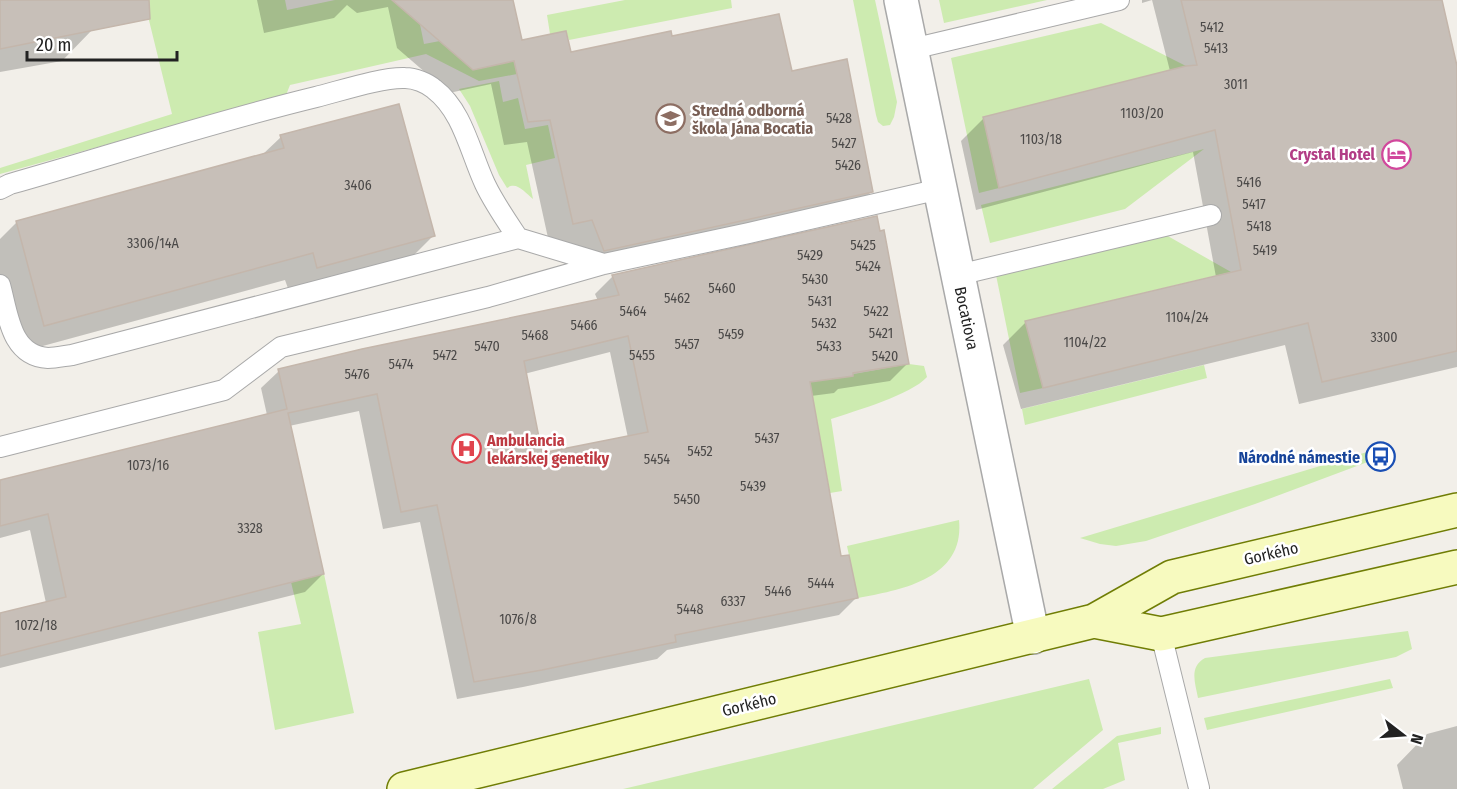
<svg xmlns="http://www.w3.org/2000/svg" width="1457" height="789" viewBox="0 0 1457 789" font-family="'Fira Sans Condensed',sans-serif">
  <style>
    .grass { fill: #cdebb0 }
    .shadow { fill: #0003; fill-rule: evenodd }
    .building { fill: #c7bfb8; stroke: #c4b6ab; stroke-width: 1.5; fill-rule: evenodd }
    .lines { fill: none; stroke-linecap: round; stroke-linejoin: round }
    .lane-casing { stroke: #a9a9a9; stroke-width: 22 }
    .street-casing { stroke: #a9a9a9; stroke-width: 36 }
    .secondary-casing { stroke: #707d05; stroke-width: 36 }
    .lane { stroke: #fff; stroke-width: 20 }
    .street { stroke: #fff; stroke-width: 33 }
    .secondary { stroke: #f7fabf; stroke-width: 33 }
    .labels { text-anchor: middle; stroke-width: 5; stroke-linejoin: round; paint-order: stroke }
    .number-label { font-size: 14px; fill: #4b4948 }
    .education-label { font-size: 16px; font-weight: bold; fill: #785e54; stroke: #fff; text-anchor: start }
    .hotel-label { font-size: 16px; font-weight: bold; fill: #b23c85; stroke: #fff; text-anchor: end }
    .street-label { font-size: 16px; fill: #222; stroke: #fff }
    .health-label { font-size: 16px; font-weight: bold; fill: #be3a42; stroke: #fff; text-anchor: start }
    .transit-label { font-size: 16px; font-weight: bold; fill: #164399; stroke: #fff; text-anchor: end }
  </style>
  <rect width="100%" height="100%" fill="#f2efe9"/>
  <!-- grass -->
  <path class="grass" d="M 144,0 L 285,0 L 287,10 L 335,0 L 415,0 L 424,44 L 440,41 L 473,70 L 552,53 L 517,74 L 479,81 L 426,54 L 290,85 L 286,95 L 0,174 L 0,168 L 172,114 Z
    M 625,0 L 731,0 L 732,8 L 569,40 L 566,31 L 550,34 L 547,15 Z
    M 853,0 L 875,0 L 897,102 L 894,117 L 890,125 L 883,126 L 878,122 L 876,115 Z
    M 939,0 L 1047,0 L 944,23 Z
    M 1101,23 L 1186,66 L 983,117 L 999,188 L 979,193 L 951,58 Z
    M 499,81 L 503,102 L 518,98 L 525,129 L 548,125 L 555,158 L 526,165 L 533,199 C 525,193 517,181 507,188 L 499,175 L 470,106 L 459,89 Z
    M 1204,149 L 1125,209 L 990,243 L 981,205 Z
    M 1166,235 L 1231,272 L 1025,321 L 1043,388 L 1020,393 L 996,275 Z
    M 909,364 L 924,366 L 927,377 C 911,395 855,411 831,419 L 842,491 L 830,493 L 810,382 Z
    M 1204,365 L 1207,378 L 1025,425 L 1022,409 Z
    M 1367,452 L 1381,457 L 1255,504 L 1146,541 L 1116,546 L 1100,544 L 1080,538 Z
    M 959,520 C 965,579 901,590 858,598 L 847,546 Z
    M 324,574 L 354,713 L 275,730 L 258,632 L 301,624 L 291,582 Z
    M 1408,631 L 1412,649 L 1396,657 L 1198,698 C 1195,682 1189,667 1205,658 Z
    M 1089,679 L 1103,730 L 1033,789 L 623,789 Z
    M 1390,679 L 1393,688 L 1207,730 L 1204,718 Z
    M 1161,727 L 1161,734 L 1118,743 L 1125,780 L 1103,789 L 1052,789 L 1117,736 Z"/>
  <!-- shadow -->
  <path class="shadow" d="M 0,0 L 86,0 L 92,30 L 62,61 L 0,72 Z
    M 257,0 L 512,0 L 521,42 L 570,53 L 671,38 L 790,73 L 871,192 L 847,215 L 580,274 L 569,243 L 550,247 L 527,142 L 504,145 L 491,84 L 449,93 L 397,48 L 388,7 L 357,13 L 347,5 L 334,18 L 264,33 Z
    M 1142,0 L 1440,0 L 1457,73 L 1457,367 L 1299,404 L 1285,345 L 1021,409 L 1003,345 L 1026,322 L 1216,277 L 1193,152 L 976,210 L 961,141 L 984,118 L 1170,71 L 1152,0 L 1142,3 Z
    M 281,137 L 433,236 L 406,263 L 290,294 L 285,280 L 17,353 L 0,290 L 0,239 L 17,222 L 262,155 Z
    M 613,276 L 908,363 L 890,381 L 838,389 L 834,393 L 811,396 L 840,558 L 856,598 L 839,615 L 667,650 L 657,659 L 523,687 L 457,699 L 420,522 L 383,529 L 359,411 L 289,426 L 323,574 L 305,592 L 0,668 L 0,615 L 46,603 L 30,530 L 0,538 L 0,482 L 267,415 L 261,388 L 279,371 L 598,301 L 595,294 ZM 610,352 L 628,438 L 541,455 L 524,374 Z
    M 1457,726 L 1457,789 L 1403,789 L 1397,765 L 1427,734 Z"/>
  <!-- building -->
  <path class="building" d="M 0,0 L 149,0 L 150,19 L 0,49 Z
    M 392,0 L 513,0 L 522,40 L 566,31 L 571,52 L 671,31 L 672,36 L 779,14 L 792,71 L 847,59 L 873,192 L 604,251 L 592,220 L 573,224 L 550,120 L 528,122 L 514,61 L 473,70 Z
    M 1181,0 L 1442,0 L 1457,66 L 1457,351 L 1322,382 L 1308,323 L 1043,388 L 1025,321 L 1241,270 L 1215,130 L 999,188 L 983,117 L 1186,66 L 1197,65 Z
    M 399,104 L 435,236 L 317,268 L 313,253 L 44,326 L 16,221 L 284,148 L 280,135 Z
    M 877,216 L 880,231 L 884,230 L 909,364 L 853,373 L 853,376 L 810,382 L 841,556 L 849,555 L 858,598 L 675,635 L 676,642 L 542,670 L 474,682 L 437,505 L 401,512 L 377,394 L 288,413 L 324,574 L 0,656 L 0,613 L 66,597 L 48,514 L 0,526 L 0,480 L 287,409 L 278,369 L 362,349 L 619,295 L 612,275 ZM 628,336 L 648,432 L 542,453 L 524,361 Z"/>
  <g class="lines">
    <defs>
      <path id="lane" d="M 912,49 L 1119,0
        M 0,189 L 10,184 C 112,155 213,122 316,97 C 340,91 382,77 405,78 C 415,78 427,83 434,89 C 463,111 470,152 485,184 C 494,203 506,220 518,238
        M 958,275 L 1211,215
        M 0,285 C 8,313 10,356 48,358 C 56,358 64,356 72,355 L 518,238 L 604,264
        M 0,447 L 224,390 L 281,347 L 488,297 L 604,264 L 749,233 L 940,189
        M 1161,634 L 1199,788"/>
      <path id="street" d="M 901,0 L 1033,637"/>
      <path id="secondary" d="M 1094,621 L 1161,634 L 1457,567
        M 404,789 L 1094,621 L 1172,577 L 1457,510"/>
    </defs>
    <!-- lane casing -->
    <use href="#lane" class="lane-casing"/>
    <!-- street casing -->
    <use href="#street" class="street-casing"/>
    <!-- secondary casing -->
    <use href="#secondary" class="secondary-casing"/>
    <!-- lane -->
    <use href="#lane" class="lane"/>
    <!-- street -->
    <use href="#street" class="street"/>
    <!-- secondary -->
    <use href="#secondary" class="secondary"/>
  </g>
  <!-- icons -->
  <defs>
    <symbol id="school-ring" viewBox="-11 -11 22 22"><circle r="9.5" fill="#fff" stroke="#8d6e63" stroke-width="1.5"/><path d="M0-5L7-2L0 1L-7-2ZM-4 1L0 2.5L4 1V4Q0 6-4 4Z" fill="#8d6e63"/></symbol>
    <symbol id="hotel-ring" viewBox="-11 -11 22 22"><circle r="9.5" fill="#fff" stroke="#d1479c" stroke-width="1.5"/><path d="M-6-4.5h1.5V1H6V5H4.5V3h-9V5H-6ZM-4 0a1.8 1.8 0 1 1 3.6 0ZM.5 0V-2.5h3Q6-2.5 6 0Z" fill="#d1479c"/></symbol>
    <symbol id="hospital-ring" viewBox="-11 -11 22 22"><circle r="9.5" fill="#fff" stroke="#e0444e" stroke-width="1.5"/><path d="M-5-5h3v3.5h4V-5h3V5h-3V1.5h-4V5h-3Z" fill="#e0444e"/></symbol>
    <symbol id="bus-ring" viewBox="-11 -11 22 22"><circle r="9.5" fill="#fff" stroke="#1a4fb4" stroke-width="1.5"/><path d="M-5-6H5V4H4V6H2V4H-2V6H-4V4H-5ZM-3.5-4V0h7V-4ZM-3.5 1.2v1.5H-2V1.2ZM2 1.2v1.5H3.5V1.2Z" fill="#1a4fb4"/></symbol>
  </defs>
  <g fill-rule="evenodd">
    <use href="#school-ring" x="654" y="102" width="33" height="33"/>
    <use href="#hotel-ring" x="1380" y="138" width="33" height="33"/>
    <use href="#hospital-ring" x="450" y="432" width="33" height="33"/>
    <use href="#bus-ring" x="1364" y="440" width="33" height="33"/>
  </g>
  <g class="labels">
    <!-- number labels -->
    <g class="number-label">
      <text x="1212" y="32">5412</text>
      <text x="1216" y="53">5413</text>
      <text x="1236" y="89">3011</text>
      <text x="1142" y="118">1103/20</text>
      <text x="839" y="123">5428</text>
      <text x="1041" y="144">1103/18</text>
      <text x="844" y="148">5427</text>
      <text x="848" y="170">5426</text>
      <text x="1249" y="187">5416</text>
      <text x="358" y="190">3406</text>
      <text x="1254" y="209">5417</text>
      <text x="1259" y="231">5418</text>
      <text x="153" y="248">3306/14A</text>
      <text x="863" y="250">5425</text>
      <text x="1265" y="255">5419</text>
      <text x="810" y="260">5429</text>
      <text x="868" y="271">5424</text>
      <text x="815" y="284">5430</text>
      <text x="722" y="293">5460</text>
      <text x="677" y="303">5462</text>
      <text x="820" y="306">5431</text>
      <text x="633" y="316">5464</text>
      <text x="876" y="316">5422</text>
      <text x="1187" y="322">1104/24</text>
      <text x="824" y="328">5432</text>
      <text x="584" y="330">5466</text>
      <text x="881" y="338">5421</text>
      <text x="731" y="339">5459</text>
      <text x="535" y="340">5468</text>
      <text x="1384" y="342">3300</text>
      <text x="1085" y="347">1104/22</text>
      <text x="687" y="349">5457</text>
      <text x="487" y="351">5470</text>
      <text x="829" y="351">5433</text>
      <text x="445" y="360">5472</text>
      <text x="642" y="360">5455</text>
      <text x="885" y="361">5420</text>
      <text x="401" y="369">5474</text>
      <text x="357" y="379">5476</text>
      <text x="767" y="443">5437</text>
      <text x="700" y="456">5452</text>
      <text x="657" y="464">5454</text>
      <text x="148" y="470">1073/16</text>
      <text x="753" y="491">5439</text>
      <text x="687" y="504">5450</text>
      <text x="250" y="533">3328</text>
      <text x="821" y="588">5444</text>
      <text x="778" y="596">5446</text>
      <text x="733" y="606">6337</text>
      <text x="690" y="614">5448</text>
      <text x="518" y="624">1076/8</text>
      <text x="36" y="630">1072/18</text>
    </g>
    <!-- education labels -->
    <g class="education-label">
      <text x="692" y="116">Stredná odborná<tspan x="692" dy="18">škola Jána Bocatia</tspan></text>
    </g>
    <!-- hotel labels -->
    <g class="hotel-label">
      <text x="1375" y="160">Crystal Hotel</text>
    </g>
    <!-- street labels -->
    <g class="street-label">
      <text transform="translate(967 318) rotate(78)" y="6">Bocatiova</text>
      <text transform="translate(1271 553) rotate(-13)" y="6">Gorkého</text>
      <text transform="translate(749 704) rotate(-14)" y="6">Gorkého</text>
    </g>
    <!-- health labels -->
    <g class="health-label">
      <text x="487" y="446">Ambulancia<tspan x="487" dy="18">lekárskej genetiky</tspan></text>
    </g>
    <!-- transit labels -->
    <g class="transit-label">
      <text x="1360" y="463">Národné námestie</text>
    </g>
  </g>
  <!-- north arrow -->
  <g transform="translate(1403 735) rotate(107)" stroke="#ffffff" stroke-width="4.5" paint-order="stroke">
  <path d="M0-4.5L10 22L0 15L-10 22Z" fill="#222222"/>
  <text y="-9" font-size="16" font-weight="bold" text-anchor="middle" fill="#222222">N</text>
  </g>
  <!-- scale -->
  <path d="M27 51v9h150v-9" fill="none" stroke="#222222" stroke-width="3"/>
  <text x="36" y="51" font-size="18" fill="#222222" stroke="#ffffff" stroke-width="4.5" paint-order="stroke">20 m</text>
</svg>
